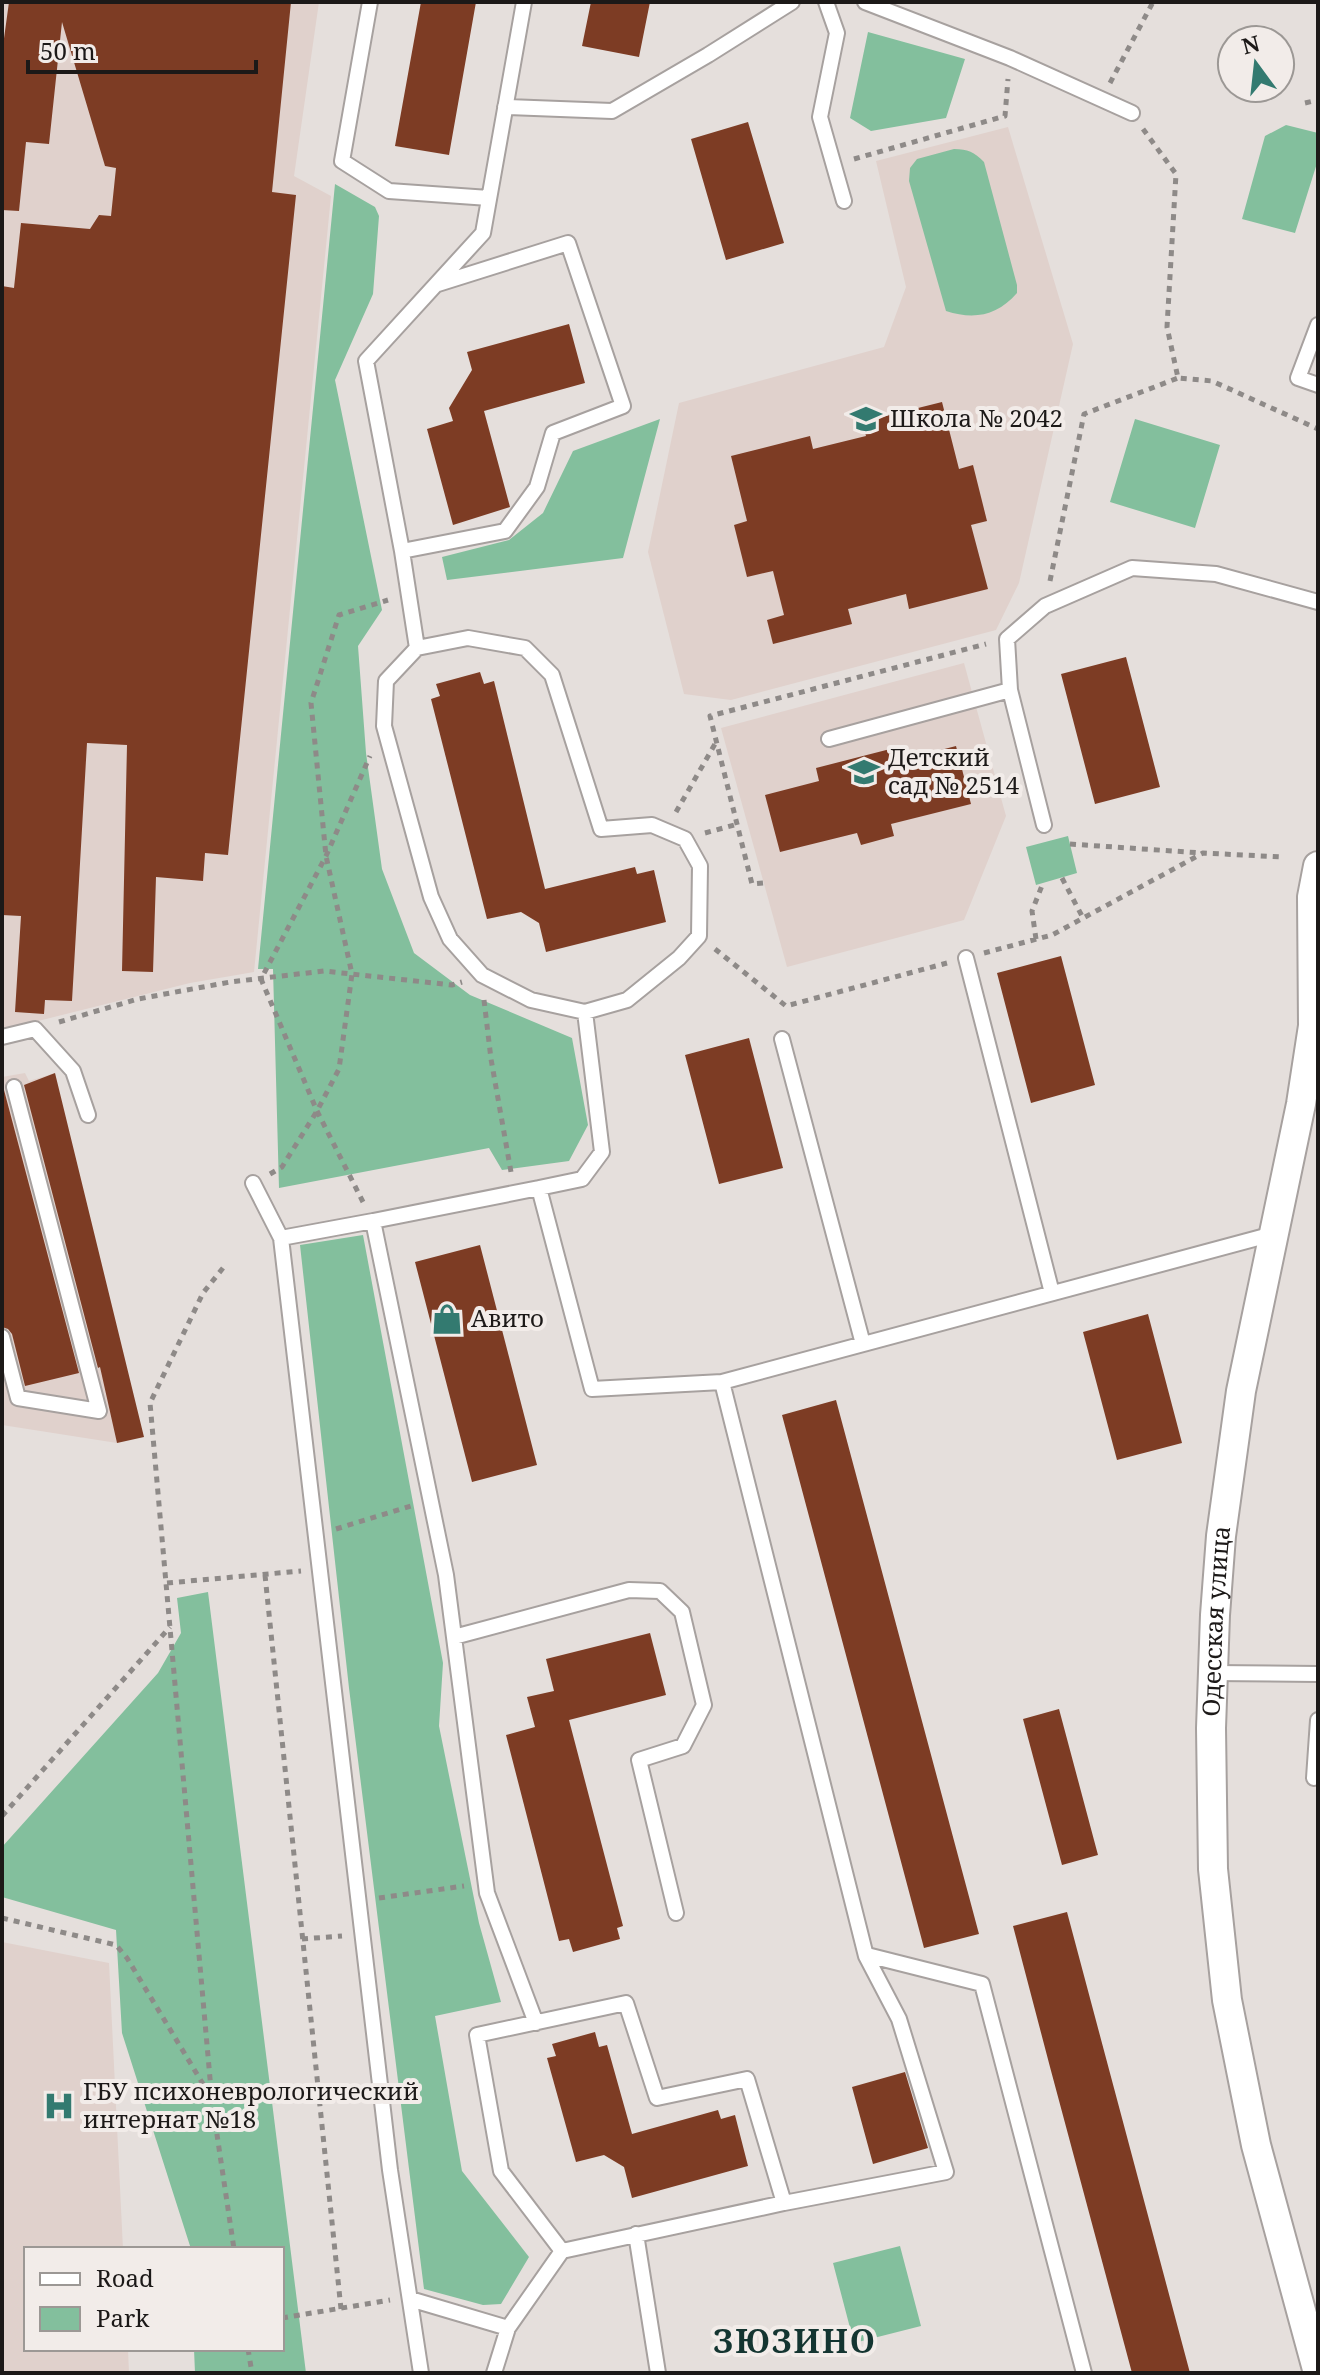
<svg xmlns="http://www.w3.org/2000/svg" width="1320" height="2375" viewBox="0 0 1320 2375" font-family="'Noto Serif',serif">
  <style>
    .built { fill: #e0d1cc }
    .green { fill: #83bf9d }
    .building { fill: #7d3c24 }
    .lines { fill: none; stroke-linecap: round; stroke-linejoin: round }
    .lane-casing { stroke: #a7a19f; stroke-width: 18 }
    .street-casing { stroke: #a7a19f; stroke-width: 32 }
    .path { stroke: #8e8a88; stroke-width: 5; stroke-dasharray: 6 6; stroke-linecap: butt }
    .lane { stroke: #fff; stroke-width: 14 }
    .street { stroke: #fff; stroke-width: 28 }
    .labels { text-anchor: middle; stroke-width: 8; stroke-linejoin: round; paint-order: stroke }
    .poi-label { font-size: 24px; fill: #1c1918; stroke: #f2ece9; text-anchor: start }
    .street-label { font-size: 24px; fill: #1c1918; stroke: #f2ece9 }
    .district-label { font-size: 32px; font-weight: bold; letter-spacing: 2px; fill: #143531; stroke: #f2ece9 }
  </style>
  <rect width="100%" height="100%" fill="#e5dfdc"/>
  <!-- built -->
  <path class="built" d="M 2,2 L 319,2 L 294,176 L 331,196 L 254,972 L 190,983 L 2,1030 Z
    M 1008,127 L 1073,344 L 1019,583 L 996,630 L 731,700 L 684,694 L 648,552 L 679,403 L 884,347 L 906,287 L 876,161 Z
    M 964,663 L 1006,816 L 964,920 L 787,967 L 721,728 Z
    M 25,1073 L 29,1081 L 55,1073 L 117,1443 L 2,1425 L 2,1077 Z
    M 2,1942 L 109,1963 L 123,2249 L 26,2249 L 26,2349 L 128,2349 L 129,2373 L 2,2373 Z"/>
  <!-- green -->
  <path class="green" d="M 868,32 L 965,59 L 946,118 L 871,131 L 850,118 Z
    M 1286,125 L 1318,133 L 1318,160 L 1295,233 L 1242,219 L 1265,136 Z
    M 954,149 C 968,149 974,152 984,162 L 1017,285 L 1017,293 C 997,316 974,320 946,311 L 909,181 L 910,168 L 917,159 Z
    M 335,184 L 375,207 L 379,216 L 373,294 L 335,380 L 382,610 L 358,646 L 366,753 L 382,869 L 414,953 L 470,995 L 572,1038 L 588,1125 L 569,1161 L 502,1170 L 489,1148 L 279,1188 L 273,969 L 258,969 Z
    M 660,419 L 623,558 L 447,580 L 442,557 L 509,540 L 543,513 L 573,451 Z
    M 1135,419 L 1220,445 L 1195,528 L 1110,502 Z
    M 1068,836 L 1077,873 L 1036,885 L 1026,847 Z
    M 363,1235 L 443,1663 L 439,1726 L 479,1923 L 501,2002 L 435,2016 L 462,2171 L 529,2257 L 501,2304 L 483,2305 L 424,2289 L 349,1688 L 300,1245 Z
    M 208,1592 L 306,2373 L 195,2373 L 194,2349 L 282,2349 L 282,2249 L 191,2249 L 122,2033 L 116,1930 L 2,1897 L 2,1847 L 158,1673 L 181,1633 L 177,1598 Z
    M 900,2246 L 921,2326 L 854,2343 L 833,2263 Z"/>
  <!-- building -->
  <path class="building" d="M 9,2 L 291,2 L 272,192 L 296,195 L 228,855 L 205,853 L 203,881 L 156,877 L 153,972 L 122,971 L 127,745 L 87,743 L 72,1001 L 45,1000 L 44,1014 L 15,1012 L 21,916 L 2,915 L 2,286 L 14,288 L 21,223 L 90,229 L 99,215 L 111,216 L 116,168 L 105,166 L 62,22 L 49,144 L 26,142 L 19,211 L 2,210 L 2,53 Z
    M 421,2 L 476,2 L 449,155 L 395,146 Z
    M 591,2 L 650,2 L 639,57 L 582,46 Z
    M 748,122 L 784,243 L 726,260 L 691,139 Z
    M 569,324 L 585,383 L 484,411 L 510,507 L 453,525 L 427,429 L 453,421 L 449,408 L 472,370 L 467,352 Z
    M 942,402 L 959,469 L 973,465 L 987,521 L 971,525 L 988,589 L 909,609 L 906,594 L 848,609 L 852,624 L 773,644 L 767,620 L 784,615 L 773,571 L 747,577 L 734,525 L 747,521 L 731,456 L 810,436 L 813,449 L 866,436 L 862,422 Z
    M 1126,657 L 1160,787 L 1095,804 L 1061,674 Z
    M 480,672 L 484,684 L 494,681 L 545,889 L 635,867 L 637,874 L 654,870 L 666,922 L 546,952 L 539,923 L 521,912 L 487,919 L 431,699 L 440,696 L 436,684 Z
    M 956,746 L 971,804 L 891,824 L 894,836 L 861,845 L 857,833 L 780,852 L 765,795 L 819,781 L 816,768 L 898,747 L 902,760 Z
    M 1061,956 L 1095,1085 L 1031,1103 L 997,973 Z
    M 749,1038 L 783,1168 L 719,1184 L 685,1055 Z
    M 55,1073 L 144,1437 L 117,1443 L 100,1367 L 98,1368 L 24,1085 Z
    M 2,1090 L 4,1090 L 79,1373 L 25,1386 L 12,1334 L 8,1329 L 2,1327 Z
    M 480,1245 L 537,1465 L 472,1482 L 415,1262 Z
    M 1148,1314 L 1182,1443 L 1117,1460 L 1083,1332 Z
    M 836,1400 L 979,1934 L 924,1948 L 782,1415 Z
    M 650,1633 L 666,1695 L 569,1720 L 623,1926 L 617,1928 L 620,1939 L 573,1952 L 569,1939 L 559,1941 L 506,1735 L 535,1727 L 527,1697 L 554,1691 L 546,1659 Z
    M 1059,1709 L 1098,1855 L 1062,1865 L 1023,1719 Z
    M 1067,1912 L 1190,2373 L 1132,2373 L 1050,2067 L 1013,1926 Z
    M 595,2032 L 599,2047 L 607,2045 L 632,2134 L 718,2110 L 721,2119 L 735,2115 L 748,2166 L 632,2198 L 624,2167 L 604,2155 L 576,2162 L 547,2058 L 556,2056 L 552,2044 Z
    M 905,2072 L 928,2148 L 873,2164 L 852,2087 Z"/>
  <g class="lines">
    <defs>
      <path id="lane" d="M 370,2 L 342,161 L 389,191 L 489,198
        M 826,2 L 837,33 L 820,117 L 844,201
        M 865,2 L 1010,58 L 1132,113
        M 505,107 L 612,111 L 708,55 L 792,2
        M 1318,325 L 1298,378 L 1318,385
        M 402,551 L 505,531 L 537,487 L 553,433 L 623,406 L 568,243 L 438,284
        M 468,638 L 525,648 L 552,675 L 601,829 L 652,825 L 685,839 L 700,866 L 699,936 L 679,958 L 627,1000 L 585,1012 L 531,1000 L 482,975 L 450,939 L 431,897 L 384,726 L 386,681 L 417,648 Z
        M 417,648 L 402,551 L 366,361 L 483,233 L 524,2
        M 829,739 L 1010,690
        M 1044,825 L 1010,690 L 1007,639 L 1045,606 L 1132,568 L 1216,574 L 1318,602
        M 966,958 L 1052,1293
        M 585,1012 L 602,1152 L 582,1179 L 539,1188 L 592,1389 L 722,1382 L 1273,1234
        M 2,1037 L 35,1029 L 73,1071 L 88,1115
        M 782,1039 L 863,1344
        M 253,1183 L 281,1238 L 390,2170 L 421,2373
        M 373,1221 L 539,1188
        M 281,1238 L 373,1221 L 446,1575 L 487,1893 L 536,2023
        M 2,1337 L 18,1398 L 99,1411 L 14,1087
        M 454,1637 L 629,1590 L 660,1591 L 682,1612 L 704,1705 L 683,1746 L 639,1760 L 676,1913
        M 1212,1673 L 1318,1674
        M 1314,1778 L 1318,1720
        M 867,1955 L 982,1984 L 1084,2373
        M 636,2234 L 658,2373
        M 562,2251 L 784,2203 L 946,2172 L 899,2019 L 866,1956 L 722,1382
        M 410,2299 L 508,2328
        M 494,2373 L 508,2328 L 562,2251 L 501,2171 L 477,2035 L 626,2003 L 657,2098 L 747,2079 L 784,2203"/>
      <g id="street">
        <path id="s1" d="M 1318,2373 L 1256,2145 L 1227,2000 L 1213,1869 L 1211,1728 L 1215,1615 L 1221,1536 L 1241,1391 L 1301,1104 L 1313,1026 L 1312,897 L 1318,866"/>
      </g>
    </defs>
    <!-- lane casing -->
    <use href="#lane" class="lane-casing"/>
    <!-- street casing -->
    <use href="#street" class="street-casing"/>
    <!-- path -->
    <path class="path" d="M 1110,83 L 1153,2
      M 1305,103 L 1318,100
      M 1143,129 L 1176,174 L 1167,327 L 1178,378 L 1212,381 L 1318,429
      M 854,159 L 1005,116 L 1008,79
      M 1050,581 L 1084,414 L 1178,378
      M 676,812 L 715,744
      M 705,833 L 738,824
      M 1070,844 L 1202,853
      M 1062,878 L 1083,918
      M 763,883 L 752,884 L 710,716 L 986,644
      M 1036,939 L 1032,911 L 1043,883
      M 715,949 L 786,1006 L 947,963
      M 984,953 L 1052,935 L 1203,853 L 1283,857
      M 484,1000 L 491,1059 L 511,1172
      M 59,1022 L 138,999 L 230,982 L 324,971 L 452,985 L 462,982
      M 270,1174 L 282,1167 L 317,1111 L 339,1069 L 352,974 L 326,856 L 311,703 L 339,615 L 388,600
      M 363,1202 L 317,1111 L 261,979 L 326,856 L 370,756
      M 223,1268 L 203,1293 L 150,1403 L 212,2101 L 234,2249
      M 336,1529 L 411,1506
      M 265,1575 L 341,2309
      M 167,1583 L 301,1571
      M 2,1816 L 170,1627
      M 379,1898 L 464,1886
      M 2,1918 L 116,1945 L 127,1958 L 212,2099
      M 302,1939 L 342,1936
      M 282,2318 L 390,2300
      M 248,2349 L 252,2373"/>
    <!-- lane -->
    <use href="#lane" class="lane"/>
    <!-- street -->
    <use href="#street" class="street"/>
  </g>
  <!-- icons -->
  <defs>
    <symbol id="school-bare" viewBox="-9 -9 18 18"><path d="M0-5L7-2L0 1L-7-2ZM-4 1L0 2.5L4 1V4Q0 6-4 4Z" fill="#337a70" stroke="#f2ece9" stroke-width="2.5" paint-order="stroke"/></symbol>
    <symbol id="shop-bare" viewBox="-9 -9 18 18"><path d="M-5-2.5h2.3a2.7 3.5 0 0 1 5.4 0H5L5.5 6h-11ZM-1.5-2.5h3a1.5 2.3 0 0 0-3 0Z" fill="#337a70" stroke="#f2ece9" stroke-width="2.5" paint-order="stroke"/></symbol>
    <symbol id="hospital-bare" viewBox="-9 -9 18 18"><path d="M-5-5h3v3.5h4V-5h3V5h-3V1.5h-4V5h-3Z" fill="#337a70" stroke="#f2ece9" stroke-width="2.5" paint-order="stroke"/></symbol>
  </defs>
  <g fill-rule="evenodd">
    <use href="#school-bare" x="844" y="397" width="44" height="44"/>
    <use href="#school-bare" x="842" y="750" width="44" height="44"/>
    <use href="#shop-bare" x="425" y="1297" width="44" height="44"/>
    <use href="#hospital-bare" x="37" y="2084" width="44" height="44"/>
  </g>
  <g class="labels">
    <!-- poi labels -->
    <g class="poi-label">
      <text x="890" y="427">Школа № 2042</text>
      <text x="888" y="766">Детский<tspan x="888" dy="28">сад № 2514</tspan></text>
      <text x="471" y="1327">Авито</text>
      <text x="83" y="2100">ГБУ психоневрологический<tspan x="83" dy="28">интернат №18</tspan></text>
    </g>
    <!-- street labels -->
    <g class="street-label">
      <text dy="8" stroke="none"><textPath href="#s1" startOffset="764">Одесская улица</textPath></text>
    </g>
    <!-- district labels -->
    <g class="district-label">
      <text x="795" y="2353">ЗЮЗИНО</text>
    </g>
  </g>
  <!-- border -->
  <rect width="1320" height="2375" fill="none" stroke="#1c1918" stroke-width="8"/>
  <!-- legend -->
  <rect x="24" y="2247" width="260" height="104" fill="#f2ece9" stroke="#9c9895" stroke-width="2"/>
  <rect x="40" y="2273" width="40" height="12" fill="#ffffff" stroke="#9c9895" stroke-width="2"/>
  <text x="96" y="2287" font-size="24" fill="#1c1918">Road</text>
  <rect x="40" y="2307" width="40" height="24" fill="#83bf9d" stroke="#9c9895" stroke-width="2"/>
  <text x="96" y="2327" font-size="24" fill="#1c1918">Park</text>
  <!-- north arrow -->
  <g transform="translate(1256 64) rotate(345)"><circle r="38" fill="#f2ece9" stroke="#9c9895" stroke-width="2"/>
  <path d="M0-6L14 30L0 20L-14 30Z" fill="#337a70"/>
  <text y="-12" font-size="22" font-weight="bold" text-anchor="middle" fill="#1c1918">N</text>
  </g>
  <!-- scale -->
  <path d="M28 60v12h228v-12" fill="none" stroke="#1c1918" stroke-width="4"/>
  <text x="40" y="60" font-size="24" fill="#1c1918" stroke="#f2ece9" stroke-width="6" paint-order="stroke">50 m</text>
</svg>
